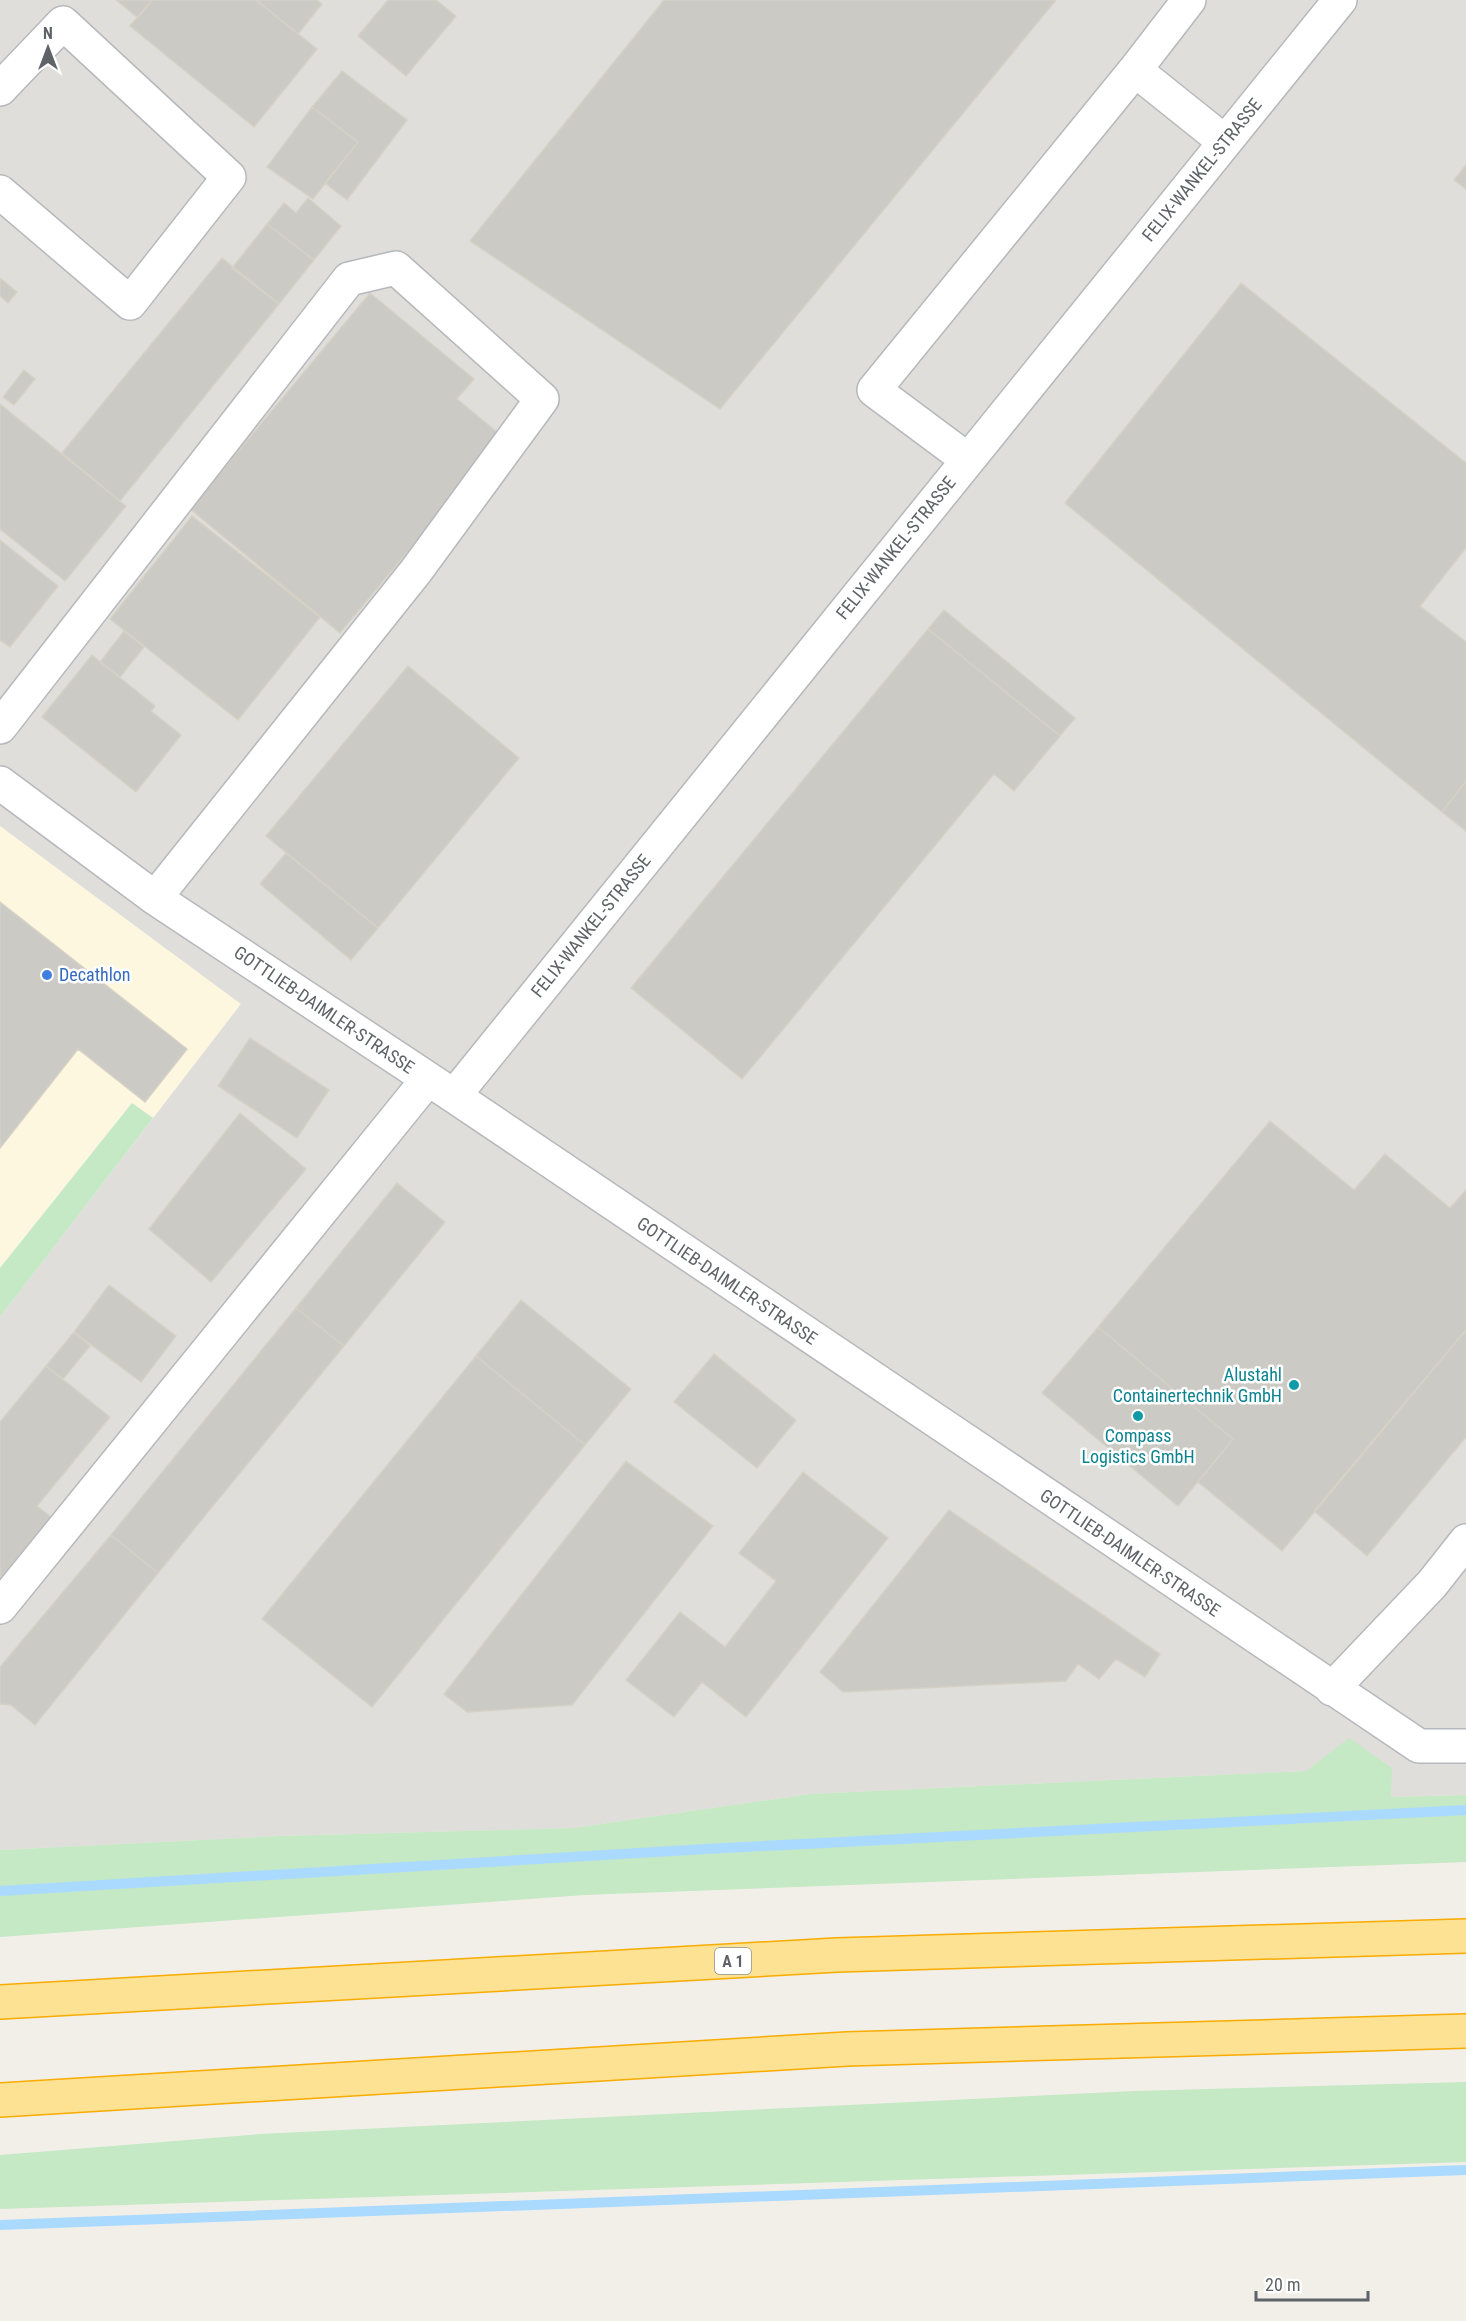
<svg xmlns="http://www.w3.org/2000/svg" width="1466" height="2321" viewBox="0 0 1466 2321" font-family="'Roboto Condensed',sans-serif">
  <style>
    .commercial { fill: #fef7e0 }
    .industrial { fill: #e0deda }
    .green { fill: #c5e8c5 }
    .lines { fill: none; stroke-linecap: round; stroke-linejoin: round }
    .stream { stroke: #aadaff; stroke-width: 10 }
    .building { fill: #cccac5; stroke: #d6d1c6; stroke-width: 1.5 }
    .minor-casing { stroke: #b5b8bc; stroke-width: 36 }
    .highway-casing { stroke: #f9ab00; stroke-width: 36 }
    .minor { stroke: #fff; stroke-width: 33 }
    .highway { stroke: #fde293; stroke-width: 33 }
    .shop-dot { fill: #3f7fe0; stroke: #fff; stroke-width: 2 }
    .culture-dot { fill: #0f9aa8; stroke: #fff; stroke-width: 2 }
    .labels { text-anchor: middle; stroke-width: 5; stroke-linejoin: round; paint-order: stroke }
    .shield { fill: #fff; stroke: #8f9295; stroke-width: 1.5 }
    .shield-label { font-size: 16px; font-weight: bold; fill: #5f6368 }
    .street-label { font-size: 18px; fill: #5f6368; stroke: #fff }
    .shop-label { font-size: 18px; fill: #366cbe; stroke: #fff; text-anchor: start }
    .culture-label { font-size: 18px; fill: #0d838f; stroke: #fff; text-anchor: end }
  </style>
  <rect width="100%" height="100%" fill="#f1efe8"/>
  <!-- commercial -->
  <path class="commercial" d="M 0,826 L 241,1004 L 153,1118 L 132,1103 L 0,1268 Z"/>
  <!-- industrial -->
  <path class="industrial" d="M 0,0 L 1466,0 L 1466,1795 L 1390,1797 L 1349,1739 L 1306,1771 L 810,1794 L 573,1828 L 279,1836 L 0,1850 L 0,1317 L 241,1004 L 0,826 Z"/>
  <!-- green -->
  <path class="green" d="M 132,1103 L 153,1118 L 0,1317 L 0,1268 Z
    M 1349,1738 L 1392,1768 L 1391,1797 L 1466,1795 L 1466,1862 L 585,1895 L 0,1937 L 0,1850 L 279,1836 L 573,1828 L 810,1794 L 1306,1771 Z
    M 1466,2082 L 1466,2162 L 0,2209 L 0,2155 L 261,2134 L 1134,2091 Z"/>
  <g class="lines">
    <!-- stream -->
    <path class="stream" d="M 0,1891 L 706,1849 L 1466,1810
      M 0,2225 L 1466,2170"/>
  </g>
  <!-- building -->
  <path class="building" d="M 116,0 L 152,0 L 138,18 Z
    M 152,0 L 256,0 L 317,49 L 254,127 L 130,26 Z
    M 256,0 L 317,0 L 322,4 L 298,34 Z
    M 388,0 L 436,0 L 456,16 L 406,76 L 358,36 Z
    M 664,0 L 1056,0 L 720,409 L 470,241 Z
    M 342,71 L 407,120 L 347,200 L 325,183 L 358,142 L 312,107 Z
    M 312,107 L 358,142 L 313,199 L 267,167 Z
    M 1466,165 L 1466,189 L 1454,180 Z
    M 308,198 L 341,226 L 314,260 L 267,224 L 284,203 L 296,213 Z
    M 267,224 L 314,260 L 279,304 L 232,268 Z
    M 222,258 L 279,304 L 120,501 L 62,453 Z
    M 0,278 L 17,292 L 8,303 L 0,296 Z
    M 1241,283 L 1466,463 L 1466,548 L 1420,606 L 1466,642 L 1466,781 L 1442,812 L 1065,503 Z
    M 370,293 L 474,379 L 457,399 L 503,437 L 340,633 L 190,509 Z
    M 24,370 L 35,379 L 14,405 L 3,397 Z
    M 0,404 L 126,506 L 65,581 L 0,529 Z
    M 192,516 L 320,617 L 238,720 L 110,619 Z
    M 0,540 L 58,586 L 10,647 L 0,640 Z
    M 944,610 L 1075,718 L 1060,736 L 928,629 Z
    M 928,629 L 1060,736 L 1014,791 L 994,774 L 742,1079 L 631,988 Z
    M 124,631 L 144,647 L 120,677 L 100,662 Z
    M 92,655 L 155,706 L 151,711 L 181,735 L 136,792 L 42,717 Z
    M 408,666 L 519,758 L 378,928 L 266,836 Z
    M 1466,781 L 1466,831 L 1442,812 Z
    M 286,853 L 378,928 L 351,960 L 260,884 Z
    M 0,902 L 187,1049 L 145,1102 L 78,1049 L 0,1148 Z
    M 250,1038 L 329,1090 L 297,1138 L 218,1086 Z
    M 240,1113 L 306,1169 L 211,1282 L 149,1229 Z
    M 1270,1121 L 1354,1190 L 1385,1154 L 1450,1208 L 1466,1190 L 1466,1330 L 1282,1551 L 1198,1482 L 1233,1439 L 1098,1327 Z
    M 397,1183 L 445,1222 L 344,1346 L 296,1308 Z
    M 109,1285 L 176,1336 L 141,1382 L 74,1332 Z
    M 521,1300 L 631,1389 L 585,1445 L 476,1356 Z
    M 296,1308 L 344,1346 L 158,1573 L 111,1535 Z
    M 1098,1327 L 1233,1439 L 1178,1506 L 1042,1393 Z
    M 1466,1330 L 1466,1437 L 1367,1556 L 1314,1511 Z
    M 74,1332 L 90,1346 L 63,1379 L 46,1366 Z
    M 714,1354 L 796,1420 L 757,1468 L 674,1402 Z
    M 476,1356 L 585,1445 L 372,1707 L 262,1619 Z
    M 46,1366 L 110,1417 L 37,1506 L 51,1517 L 0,1579 L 0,1422 Z
    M 626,1461 L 713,1526 L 572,1705 L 467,1712 L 444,1694 Z
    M 803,1472 L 888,1538 L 746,1717 L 702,1682 L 674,1717 L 626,1680 L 680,1612 L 725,1647 L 776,1581 L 739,1553 Z
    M 949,1510 L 1160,1654 L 1145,1677 L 1116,1659 L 1099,1679 L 1078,1664 L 1066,1681 L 843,1692 L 820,1672 Z
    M 111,1535 L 158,1573 L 35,1725 L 11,1705 L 0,1704 L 0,1667 Z"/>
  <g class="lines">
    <defs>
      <path id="minor" d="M 1189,0 L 1135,70 L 1225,142
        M 0,89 L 63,23 L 229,177 L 130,303 L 0,192
        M 968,460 L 874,390 L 1135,70
        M 0,727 L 349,279 L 396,268 L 542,399 L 416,571 L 155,898
        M 0,783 L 155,898 L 454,1096 L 1419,1746 L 1466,1746
        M 454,1096 L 1340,0
        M 0,1607 L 428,1079
        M 1332,1689 L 1432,1584 L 1466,1541"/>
      <path id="highway" d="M 0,2002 L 837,1955 L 1466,1936
        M 0,2100 L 847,2049 L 1466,2031"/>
    </defs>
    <!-- minor casing -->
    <use href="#minor" class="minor-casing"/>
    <!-- highway casing -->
    <use href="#highway" class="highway-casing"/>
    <!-- minor -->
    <use href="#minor" class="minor"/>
    <!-- highway -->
    <use href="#highway" class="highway"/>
  </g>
  <!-- markers -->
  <circle class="shop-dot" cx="47" cy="975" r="6"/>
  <g class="culture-dot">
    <circle cx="1294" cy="1385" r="6"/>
    <circle cx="1138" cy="1416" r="6"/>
  </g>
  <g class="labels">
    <!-- shield labels -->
    <rect class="shield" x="715" y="1948" width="36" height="26" rx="4.5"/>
    <g class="shield-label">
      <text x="733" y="1967">A 1</text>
    </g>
    <!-- street labels -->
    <g class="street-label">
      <text transform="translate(1202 170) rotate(-51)" y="6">FELIX-WANKEL-STRASSE</text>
      <text transform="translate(896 548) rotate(-51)" y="6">FELIX-WANKEL-STRASSE</text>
      <text transform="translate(591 926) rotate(-51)" y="6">FELIX-WANKEL-STRASSE</text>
      <text transform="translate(324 1010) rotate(34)" y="6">GOTTLIEB-DAIMLER-STRASSE</text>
      <text transform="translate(727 1281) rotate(34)" y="6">GOTTLIEB-DAIMLER-STRASSE</text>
      <text transform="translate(1130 1553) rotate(34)" y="6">GOTTLIEB-DAIMLER-STRASSE</text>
    </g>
    <!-- shop labels -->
    <g class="shop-label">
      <text x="59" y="981">Decathlon</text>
    </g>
    <!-- culture labels -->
    <g class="culture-label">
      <text x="1282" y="1381">Alustahl<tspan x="1282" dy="21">Containertechnik GmbH</tspan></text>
      <text x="1138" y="1442" text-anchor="middle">Compass<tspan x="1138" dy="21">Logistics GmbH</tspan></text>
    </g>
  </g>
  <!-- north arrow -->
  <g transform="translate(48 48)" stroke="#ffffff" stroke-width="4.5" paint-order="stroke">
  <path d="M0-4.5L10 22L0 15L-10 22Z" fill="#5f6368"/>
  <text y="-9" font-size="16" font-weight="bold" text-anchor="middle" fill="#5f6368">N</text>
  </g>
  <!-- scale -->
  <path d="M1256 2291v9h112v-9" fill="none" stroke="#5f6368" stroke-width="3"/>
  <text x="1265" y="2291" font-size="18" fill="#5f6368" stroke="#ffffff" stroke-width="4.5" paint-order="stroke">20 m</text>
</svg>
